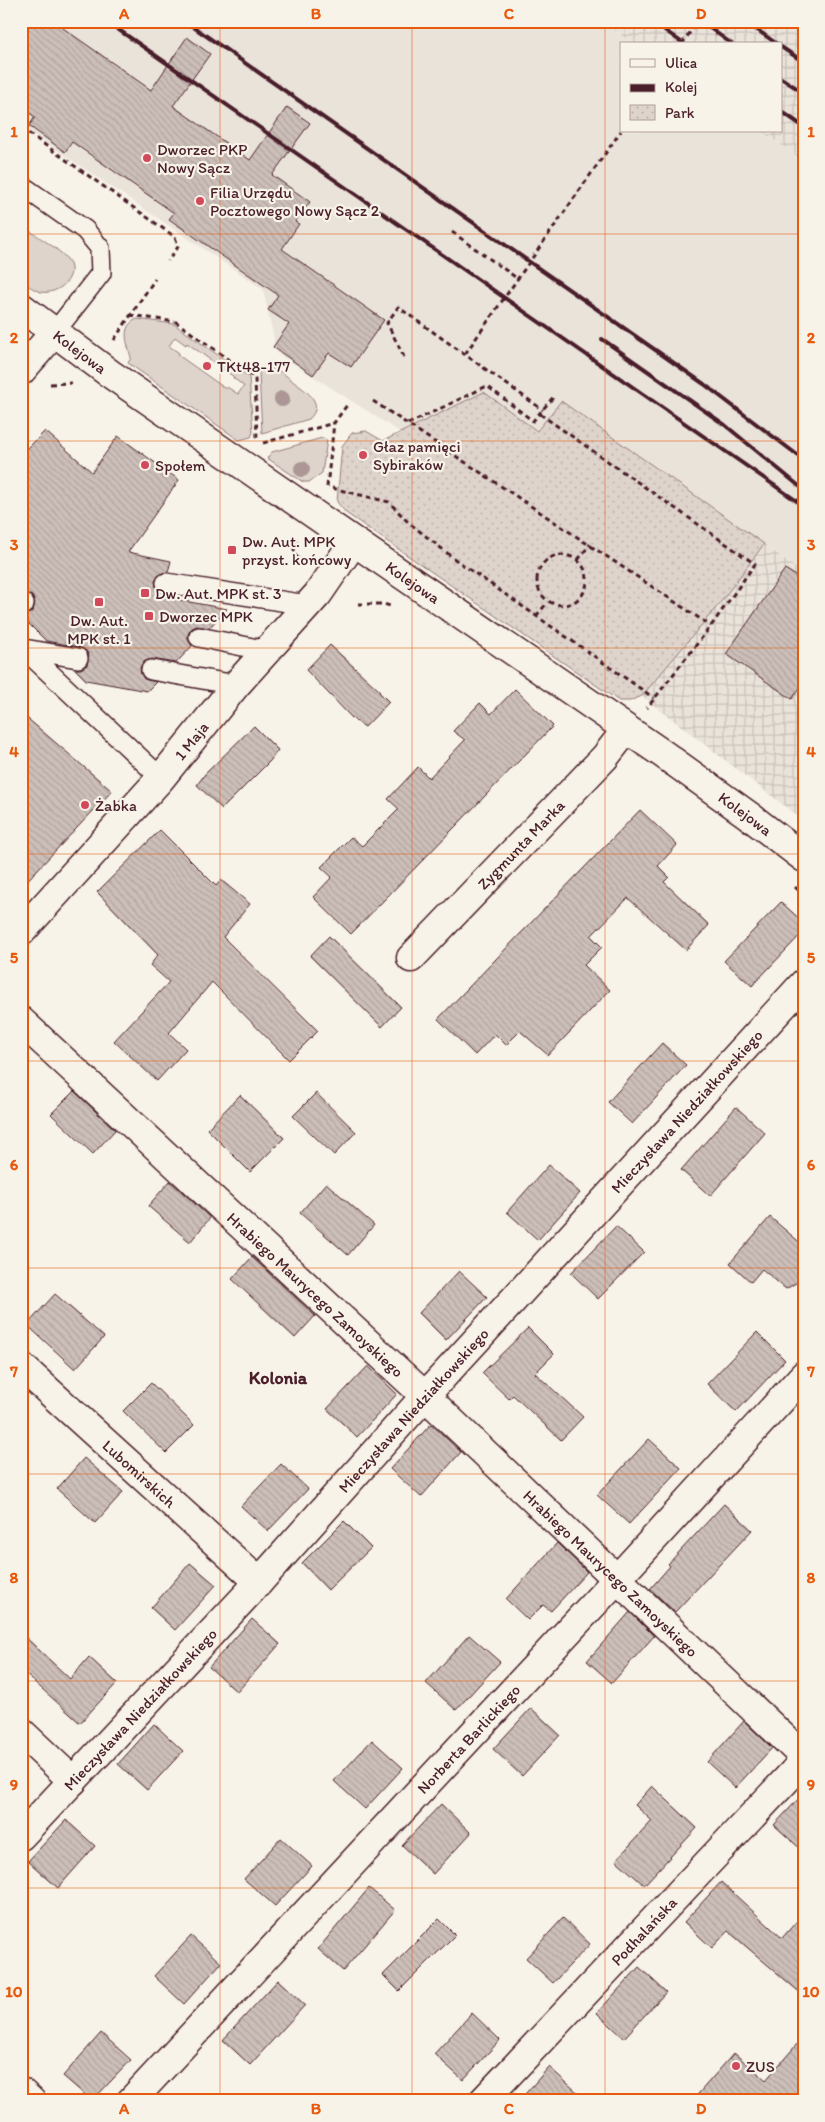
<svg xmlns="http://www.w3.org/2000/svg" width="825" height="2122" viewBox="0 0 825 2122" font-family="Itim,sans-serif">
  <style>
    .built { fill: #eae3da }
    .industrial { fill: url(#industrial-grid) }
    .grass { fill: #ded4cc; stroke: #947a7c; fill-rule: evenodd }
    .park { fill: url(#park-dots); stroke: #947a7c }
    .building { fill: url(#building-back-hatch); stroke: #4a1f2b }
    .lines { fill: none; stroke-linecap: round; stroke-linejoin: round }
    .lane-casing { stroke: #4a1f2b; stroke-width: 22 }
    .street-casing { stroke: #4a1f2b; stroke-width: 31 }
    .secondary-casing { stroke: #4a1f2b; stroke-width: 31 }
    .path { stroke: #4a1f2b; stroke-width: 3; stroke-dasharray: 5 4; stroke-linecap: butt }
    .lane { stroke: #f7f3e8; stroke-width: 19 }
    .street { stroke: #f7f3e8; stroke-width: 28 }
    .secondary { stroke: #f7f3e8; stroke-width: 28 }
    .rail { stroke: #4a1f2b; stroke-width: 4 }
    .path-bridge { stroke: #4a1f2b; stroke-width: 3; stroke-dasharray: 5 4; stroke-linecap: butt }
    .tree { fill: #ac9796 }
    .grid { fill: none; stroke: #e8590c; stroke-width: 1; stroke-opacity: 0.55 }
    .poi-dot { fill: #d1495b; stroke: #f7f3e8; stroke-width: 2 }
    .labels { text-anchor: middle; stroke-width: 4.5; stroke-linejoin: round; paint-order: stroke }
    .poi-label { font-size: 16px; fill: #4a1f2b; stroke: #f7f3e8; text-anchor: start }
    .street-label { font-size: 16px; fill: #4a1f2b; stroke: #f7f3e8 }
    .neighbourhood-label { font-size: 18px; font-weight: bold; fill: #4a1f2b; stroke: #f7f3e8 }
    .neatline { fill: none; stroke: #e8590c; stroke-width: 2 }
    .grid-label { font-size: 16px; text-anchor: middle; font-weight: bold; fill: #e8590c }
  </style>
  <defs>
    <pattern id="industrial-grid" width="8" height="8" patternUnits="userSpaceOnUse" patternTransform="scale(1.25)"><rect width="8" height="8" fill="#eae3da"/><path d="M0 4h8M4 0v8" fill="none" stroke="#cac2bb"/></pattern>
    <pattern id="park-dots" width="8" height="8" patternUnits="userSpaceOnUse" patternTransform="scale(1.25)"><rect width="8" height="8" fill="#ded4cc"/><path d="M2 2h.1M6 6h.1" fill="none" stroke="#c0b6af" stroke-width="1.8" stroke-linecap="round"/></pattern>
    <pattern id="building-back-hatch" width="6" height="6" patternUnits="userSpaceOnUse" patternTransform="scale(1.25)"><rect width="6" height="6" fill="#ccbfb9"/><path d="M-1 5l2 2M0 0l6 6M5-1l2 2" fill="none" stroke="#b1a49f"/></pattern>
  </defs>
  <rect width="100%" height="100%" fill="#f7f3e8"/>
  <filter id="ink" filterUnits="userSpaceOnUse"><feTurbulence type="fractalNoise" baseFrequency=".02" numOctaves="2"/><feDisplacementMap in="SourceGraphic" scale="10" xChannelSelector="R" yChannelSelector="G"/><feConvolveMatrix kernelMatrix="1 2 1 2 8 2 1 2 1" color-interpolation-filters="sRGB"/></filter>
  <g filter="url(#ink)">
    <!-- built -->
    <path class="built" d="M 21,21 L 601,21 L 634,44 L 621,44 L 621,131 L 761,131 L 804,161 L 804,574 L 764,544 L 561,401 L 538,431 L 484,392 L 400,432 L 277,353 L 263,289 L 21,126 Z"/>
    <!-- industrial -->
    <path class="industrial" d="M 601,21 L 804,21 L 804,161 L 761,131 L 781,131 L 781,44 L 634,44 Z
      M 764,544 L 804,574 L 804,821 L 642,696 L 720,603 Z"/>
    <!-- grass -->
    <path class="grass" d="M 21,225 C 33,234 66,252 70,264 C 76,280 56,295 41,292 C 34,290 27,285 21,280 Z
      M 137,319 L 174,324 L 249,377 L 253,432 L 251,437 L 239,440 L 128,363 L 131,358 C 128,344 119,327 137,319 ZM 175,337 L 186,345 L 187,343 L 234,377 L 233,378 L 244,386 L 238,394 L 227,387 L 226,389 L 178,355 L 179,353 L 169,346 Z
      M 264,367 C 277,367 285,375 295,383 C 308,392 325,404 309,419 L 262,433 L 259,373 Z
      M 322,438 L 327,440 L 322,473 L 309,482 L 303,482 L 267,458 L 272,452 Z"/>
    <!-- park -->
    <path class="park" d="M 484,392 L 537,431 L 561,401 L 764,544 L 720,603 L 642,696 L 630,701 L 619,701 L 346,513 L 337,502 L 342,446 L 352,433 L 366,431 L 383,441 Z"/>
    <!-- building -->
    <path class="building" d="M 21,21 L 53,21 L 151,90 L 187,37 L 210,54 L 173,106 L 250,160 L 287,107 L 310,123 L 272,175 L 310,202 L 295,222 L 299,224 L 282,249 L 384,320 L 351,367 L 329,353 L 313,375 L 273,347 L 289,324 L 268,310 L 278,295 L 169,219 L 174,213 L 72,142 L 65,152 L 29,126 L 35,117 L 21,107 Z
      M 45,431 L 92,472 L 118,436 L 179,480 L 128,552 L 171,561 L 168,572 L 162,573 L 155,581 L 156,587 L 163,594 L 163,597 L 227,609 L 209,628 L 196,626 L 191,629 L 188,634 L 188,640 L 192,646 L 176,663 L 152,659 L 143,662 L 140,668 L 141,674 L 144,679 L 156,682 L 147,691 L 86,680 L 75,669 L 81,669 L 87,665 L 89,655 L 85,650 L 80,647 L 46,641 L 21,616 L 32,612 L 35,602 L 32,596 L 21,592 L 21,455 Z
      M 785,569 L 804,581 L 804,682 L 792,699 L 726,654 Z
      M 330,645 L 380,691 L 379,692 L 389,702 L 365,727 L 353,719 L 306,670 Z
      M 515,689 L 553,726 L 351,934 L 313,897 L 332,877 L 321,867 L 351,837 L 362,846 L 399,809 L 388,799 L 418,767 L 429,778 L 465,740 L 453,731 L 480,703 L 491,714 Z
      M 21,713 L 112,791 L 21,887 Z
      M 254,726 L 278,750 L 270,761 L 222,809 L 197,785 L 205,774 Z
      M 640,810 L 677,845 L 658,866 L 669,877 L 664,882 L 709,925 L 686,950 L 628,898 L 591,936 L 602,947 L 584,965 L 610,990 L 548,1055 L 520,1031 L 506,1045 L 495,1034 L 475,1055 L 438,1019 Z
      M 160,830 L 216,886 L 221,880 L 250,904 L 223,937 L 318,1031 L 289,1060 L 212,982 L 169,1033 L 186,1049 L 157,1081 L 114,1041 L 169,982 L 150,965 L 158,955 L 97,892 Z
      M 781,902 L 804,923 L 804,931 L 752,986 L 724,961 Z
      M 329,936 L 401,1007 L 382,1027 L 310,956 Z
      M 662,1043 L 686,1065 L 632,1124 L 608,1102 Z
      M 74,1091 L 115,1130 L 93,1154 L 51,1114 Z
      M 316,1093 L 356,1132 L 334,1155 L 293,1116 Z
      M 240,1095 L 284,1138 L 250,1172 L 207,1129 Z
      M 736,1107 L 765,1133 L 710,1196 L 681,1170 Z
      M 549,1165 L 580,1193 L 538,1240 L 507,1212 Z
      M 170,1181 L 210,1218 L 190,1242 L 148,1206 Z
      M 326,1183 L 374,1225 L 348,1255 L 300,1213 Z
      M 770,1217 L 804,1246 L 804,1278 L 786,1289 L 762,1269 L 751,1282 L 730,1263 Z
      M 616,1226 L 644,1252 L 598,1299 L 571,1273 Z
      M 252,1257 L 315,1316 L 295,1338 L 232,1279 Z
      M 459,1271 L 487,1297 L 446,1340 L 419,1313 Z
      M 55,1294 L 104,1337 L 75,1369 L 27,1325 Z
      M 528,1328 L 554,1354 L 535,1373 L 583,1417 L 561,1440 L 513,1395 L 509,1399 L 482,1373 Z
      M 757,1332 L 785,1360 L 736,1412 L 707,1384 Z
      M 368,1366 L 397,1394 L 357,1437 L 327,1409 Z
      M 151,1383 L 194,1425 L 166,1453 L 123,1411 Z
      M 431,1424 L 461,1452 L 421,1497 L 390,1469 Z
      M 649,1439 L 681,1468 L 629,1524 L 597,1495 Z
      M 84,1458 L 123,1492 L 95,1523 L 57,1489 Z
      M 281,1464 L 308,1489 L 268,1531 L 241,1506 Z
      M 724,1504 L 752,1530 L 675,1612 L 650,1589 L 670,1566 L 668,1564 Z
      M 344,1521 L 371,1548 L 328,1590 L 302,1563 Z
      M 557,1543 L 587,1572 L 551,1611 L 543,1605 L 528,1620 L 506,1599 Z
      M 190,1563 L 216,1585 L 175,1630 L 151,1608 Z
      M 630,1612 L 654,1636 L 612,1683 L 587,1661 Z
      M 252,1619 L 280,1644 L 237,1692 L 209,1667 Z
      M 21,1633 L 70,1679 L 89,1657 L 117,1683 L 80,1723 L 21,1670 Z
      M 469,1635 L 500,1662 L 456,1710 L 426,1683 Z
      M 531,1708 L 560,1735 L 522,1776 L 493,1749 Z
      M 744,1721 L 772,1748 L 735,1788 L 707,1762 Z
      M 154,1724 L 183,1751 L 147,1790 L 118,1764 Z
      M 372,1740 L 403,1768 L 365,1809 L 334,1781 Z
      M 652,1786 L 697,1828 L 644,1885 L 616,1860 L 652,1821 L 635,1805 Z
      M 804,1793 L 804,1852 L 774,1825 Z
      M 441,1804 L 471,1833 L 433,1874 L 402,1845 Z
      M 66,1820 L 95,1846 L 58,1888 L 28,1861 Z
      M 281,1838 L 312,1866 L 275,1906 L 244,1879 Z
      M 721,1882 L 782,1938 L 804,1913 L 804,1996 L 728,1931 L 712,1948 L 684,1922 Z
      M 369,1888 L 395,1910 L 343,1971 L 318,1949 Z
      M 563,1918 L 590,1944 L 553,1983 L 526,1958 Z
      M 439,1919 L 455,1935 L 399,1991 L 383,1975 Z
      M 191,1936 L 221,1963 L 184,2004 L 154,1976 Z
      M 639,1967 L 666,1992 L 624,2038 L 597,2013 Z
      M 278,1980 L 305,2005 L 250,2065 L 223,2040 Z
      M 472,2013 L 500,2040 L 463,2080 L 434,2054 Z
      M 101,2033 L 131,2060 L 92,2101 L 63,2076 Z
      M 804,2036 L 804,2101 L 692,2101 L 734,2053 L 766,2080 Z
      M 549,2067 L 587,2101 L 519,2101 Z"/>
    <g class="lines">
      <defs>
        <path id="lane" d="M 21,185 L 85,230 L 100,248 L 101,273 L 54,333
          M 166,583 L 307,605
          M 21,603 L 24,604
          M 199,637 L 267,651
          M 21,646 L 161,778
          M 24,649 L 78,658
          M 151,670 L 236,685"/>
        <g id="street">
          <path id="s1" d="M 21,932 L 161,778 L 236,685 L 318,594 L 353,543"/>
          <path id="s2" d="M 411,958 L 605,757 L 626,730"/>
          <path id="s3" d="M 21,1021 L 425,1396 L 804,1757"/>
          <path id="s4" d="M 21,1366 L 259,1582"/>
          <path d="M 21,1732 L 73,1781"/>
          <path id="s5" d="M 21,1836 L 259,1582 L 425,1396 L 804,983"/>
          <path id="s6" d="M 131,2101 L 617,1579 L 804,1375"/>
          <path id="s7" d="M 483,2101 L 804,1761"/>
        </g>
        <g id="secondary">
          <path id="s8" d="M 21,307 L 109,373 L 663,754 L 748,815 L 804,858"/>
          <path d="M 21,371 L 54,333"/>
          <path d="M 21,2092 L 31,2101"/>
        </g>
      </defs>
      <!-- lane casing -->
      <use href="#lane" class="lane-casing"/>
      <!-- street casing -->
      <use href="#street" class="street-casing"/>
      <!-- secondary casing -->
      <use href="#secondary" class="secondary-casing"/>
      <!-- path -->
      <path class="path" d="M 21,128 L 175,237 L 178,247 L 168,261
        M 452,232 L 518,279
        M 130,315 L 176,322 L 255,378 L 257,439
        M 114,340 L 155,279
        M 404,357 L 387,323 L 398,307 L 543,410
        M 50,384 L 71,383
        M 373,401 L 711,626
        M 21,407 L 27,400
        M 540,414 L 755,564 L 711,626 L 647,708
        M 408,424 L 487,386 L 533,421 L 555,395
        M 263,443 L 334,423 L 347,405
        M 327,487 L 334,423
        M 332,488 L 389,502 L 408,522 L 456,560 L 654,698
        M 295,538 L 296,543 L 293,553 L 301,561
        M537 580a25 25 0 1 1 50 0a25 25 0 1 1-50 0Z
        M 578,560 L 590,544
        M 358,604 L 384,604 L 393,607
        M 536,616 L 548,602
        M 795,887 L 804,895"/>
      <!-- lane -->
      <use href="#lane" class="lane"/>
      <!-- street -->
      <use href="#street" class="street"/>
      <!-- secondary -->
      <use href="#secondary" class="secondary"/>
      <!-- rail -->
      <path class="rail" d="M 106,21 L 804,506
        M 185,21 L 704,384 L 804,460
        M 652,21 L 684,44
        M 700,21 L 732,44
        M 745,21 L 777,44
        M 793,21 L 804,29
        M 781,47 L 804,62
        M 781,78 L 804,93
        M 781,111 L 804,127
        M 602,339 L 725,425 L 804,490"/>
      <!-- path-bridge -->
      <path class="path-bridge" d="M 682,44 L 698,21
        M 465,354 L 621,131"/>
    </g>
    <!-- trees -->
    <g class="tree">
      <circle cx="282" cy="399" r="8"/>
      <circle cx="302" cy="469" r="8"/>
    </g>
  </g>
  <!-- grid -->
  <path class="grid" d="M 220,21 L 220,2101M 412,21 L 412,2101M 605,21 L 605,2101M 21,234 L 804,234M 21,441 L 804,441M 21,648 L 804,648M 21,854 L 804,854M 21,1061 L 804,1061M 21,1268 L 804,1268M 21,1474 L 804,1474M 21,1681 L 804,1681M 21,1888 L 804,1888"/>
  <!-- markers -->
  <g class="poi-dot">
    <circle cx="147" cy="158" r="5"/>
    <circle cx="200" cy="201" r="5"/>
    <circle cx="207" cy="366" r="5"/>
    <circle cx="363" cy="455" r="5"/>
    <circle cx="145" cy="465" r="5"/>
    <rect x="227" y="545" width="10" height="10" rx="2.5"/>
    <rect x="140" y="588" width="10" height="10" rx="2.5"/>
    <rect x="94" y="597" width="10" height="10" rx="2.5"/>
    <rect x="144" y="611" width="10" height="10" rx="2.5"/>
    <circle cx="85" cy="805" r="5"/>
    <circle cx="736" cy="2066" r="5"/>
  </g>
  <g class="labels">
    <!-- poi labels -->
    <g class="poi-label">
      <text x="157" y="155">Dworzec PKP<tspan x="157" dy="18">Nowy Sącz</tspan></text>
      <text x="210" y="198">Filia Urzędu<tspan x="210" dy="18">Pocztowego Nowy Sącz 2</tspan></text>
      <text x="217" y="372">TKt48-177</text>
      <text x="373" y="452">Głaz pamięci<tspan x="373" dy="18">Sybiraków</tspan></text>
      <text x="155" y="471">Społem</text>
      <text x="242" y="547">Dw. Aut. MPK<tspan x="242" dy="18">przyst. końcowy</tspan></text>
      <text x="155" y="599">Dw. Aut. MPK st. 3</text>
      <text x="159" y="622">Dworzec MPK</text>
      <text x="99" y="626" text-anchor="middle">Dw. Aut.<tspan x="99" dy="18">MPK st. 1</tspan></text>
      <text x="95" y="811">Żabka</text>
      <text x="746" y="2072">ZUS</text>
    </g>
    <!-- street labels -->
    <g class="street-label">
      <text dy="6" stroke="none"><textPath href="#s8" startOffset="74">Kolejowa</textPath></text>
      <text dy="6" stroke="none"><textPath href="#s8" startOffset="479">Kolejowa</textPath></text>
      <text dy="6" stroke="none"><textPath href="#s1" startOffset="256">1 Maja</textPath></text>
      <text dy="6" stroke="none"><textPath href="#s8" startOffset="884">Kolejowa</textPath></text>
      <text dy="6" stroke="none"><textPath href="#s2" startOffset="158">Zygmunta Marka</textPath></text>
      <text dy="6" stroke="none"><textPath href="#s5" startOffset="984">Mieczysława Niedziałkowskiego</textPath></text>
      <text dy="6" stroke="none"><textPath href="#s3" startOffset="402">Hrabiego Maurycego Zamoyskiego</textPath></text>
      <text dy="6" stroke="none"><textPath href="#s5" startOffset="579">Mieczysława Niedziałkowskiego</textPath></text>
      <text dy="6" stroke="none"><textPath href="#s4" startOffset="160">Lubomirskich</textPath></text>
      <text dy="6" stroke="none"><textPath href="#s3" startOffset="808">Hrabiego Maurycego Zamoyskiego</textPath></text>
      <text dy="6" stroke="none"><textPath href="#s5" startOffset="174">Mieczysława Niedziałkowskiego</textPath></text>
      <text dy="6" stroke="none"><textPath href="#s6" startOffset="495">Norberta Barlickiego</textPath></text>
      <text dy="6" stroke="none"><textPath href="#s7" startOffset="234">Podhalańska</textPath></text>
    </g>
    <!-- neighbourhood labels -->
    <g class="neighbourhood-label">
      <text x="278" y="1384">Kolonia</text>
    </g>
  </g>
  <!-- margin -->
  <rect width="825" height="2122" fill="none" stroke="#f7f3e8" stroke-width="55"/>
  <!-- legend -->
  <rect x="620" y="42" width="162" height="90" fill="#f7f3e8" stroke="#b29e9c"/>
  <rect x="630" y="59" width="25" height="8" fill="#f7f3e8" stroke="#b29e9c"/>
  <text x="665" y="68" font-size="15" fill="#4a1f2b">Ulica</text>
  <rect x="630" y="84" width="25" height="8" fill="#4a1f2b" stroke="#b29e9c"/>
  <text x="665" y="92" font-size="15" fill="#4a1f2b">Kolej</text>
  <rect x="630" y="105" width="25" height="15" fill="url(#park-dots)" stroke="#b29e9c"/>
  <text x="665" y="118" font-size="15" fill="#4a1f2b">Park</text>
  <rect x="28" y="28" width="770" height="2066" class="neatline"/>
  <g class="grid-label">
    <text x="124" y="19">A</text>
    <text x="316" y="19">B</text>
    <text x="509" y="19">C</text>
    <text x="701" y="19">D</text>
    <text x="14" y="137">1</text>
    <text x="811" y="137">1</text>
    <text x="14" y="343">2</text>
    <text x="811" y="343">2</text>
    <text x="14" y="550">3</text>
    <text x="811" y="550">3</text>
    <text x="14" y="757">4</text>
    <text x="811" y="757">4</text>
    <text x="14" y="963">5</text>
    <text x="811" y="963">5</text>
    <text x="14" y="1170">6</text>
    <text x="811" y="1170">6</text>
    <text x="14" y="1377">7</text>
    <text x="811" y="1377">7</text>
    <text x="14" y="1583">8</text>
    <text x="811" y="1583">8</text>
    <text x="14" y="1790">9</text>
    <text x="811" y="1790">9</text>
    <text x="14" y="1997">10</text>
    <text x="811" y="1997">10</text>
    <text x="124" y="2114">A</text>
    <text x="316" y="2114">B</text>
    <text x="509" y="2114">C</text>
    <text x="701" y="2114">D</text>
  </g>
</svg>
